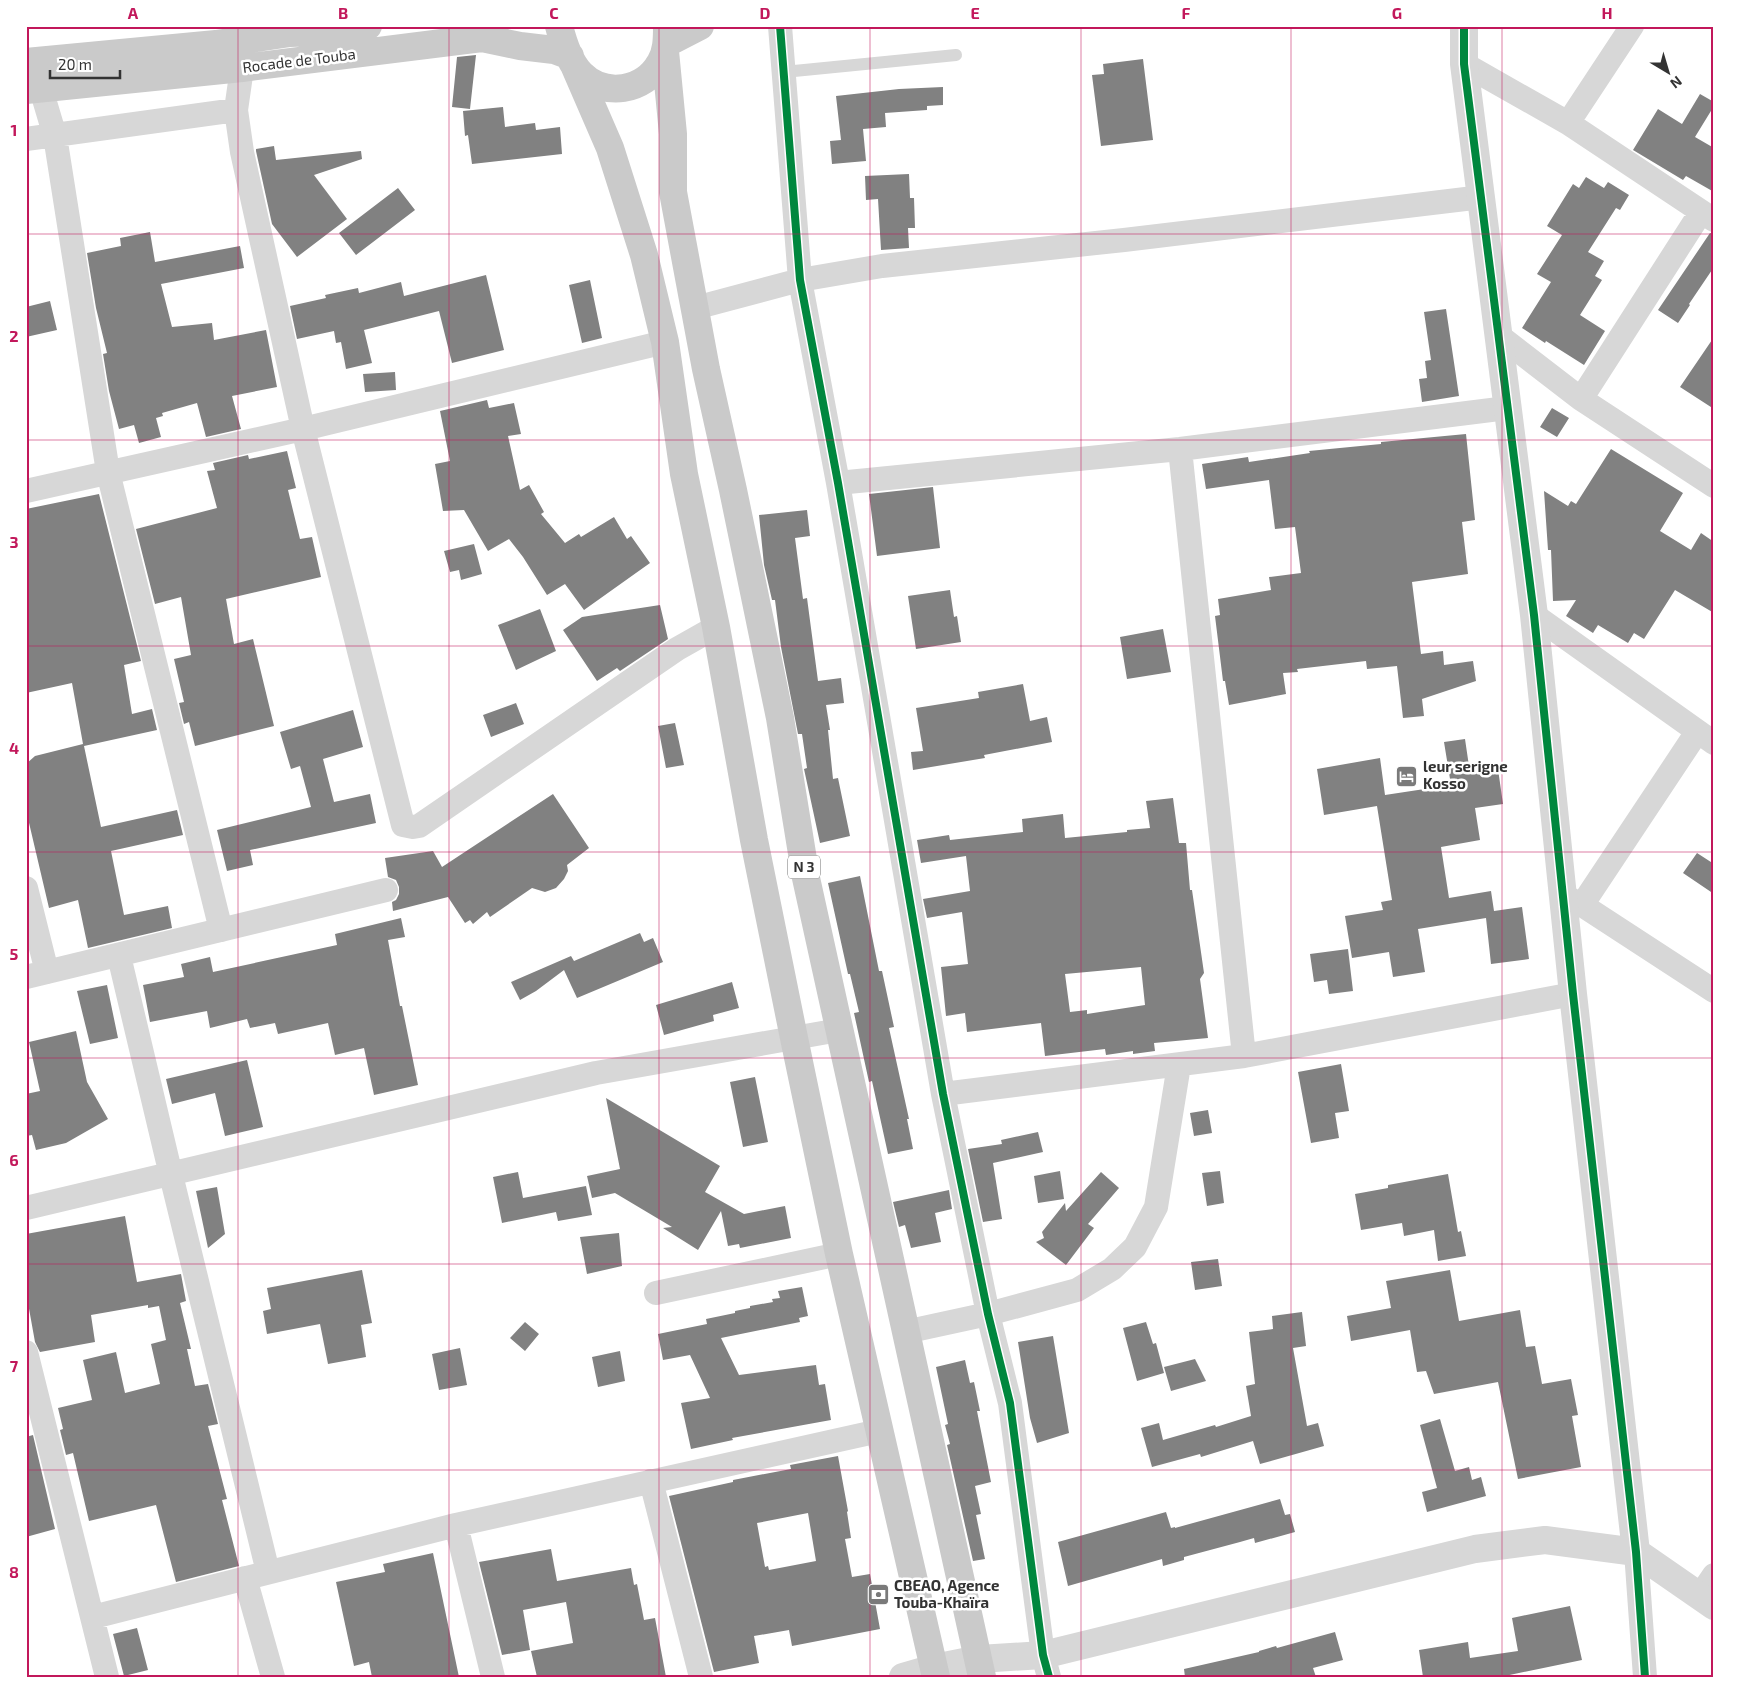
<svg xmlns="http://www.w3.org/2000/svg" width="1740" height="1703" viewBox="0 0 1740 1703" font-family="'Exo 2',sans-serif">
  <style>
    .building { fill: #818181; fill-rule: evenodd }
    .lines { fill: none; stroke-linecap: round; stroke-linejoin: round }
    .service { stroke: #d7d7d7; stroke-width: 12 }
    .minor { stroke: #d7d7d7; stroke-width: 24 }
    .tertiary { stroke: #d7d7d7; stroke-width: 28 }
    .primary { stroke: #cacaca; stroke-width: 28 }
    .cycleway-casing { stroke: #fff; stroke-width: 11 }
    .cycleway { stroke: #00873e; stroke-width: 8 }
    .grid { fill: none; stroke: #c2185b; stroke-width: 1; stroke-opacity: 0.55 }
    .labels { text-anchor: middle; stroke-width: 5; stroke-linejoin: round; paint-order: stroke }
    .shield { fill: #fff; stroke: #707070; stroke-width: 1 }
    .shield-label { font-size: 14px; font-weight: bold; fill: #333 }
    .street-label { font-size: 15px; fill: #333; stroke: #fff }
    .poi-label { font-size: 15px; font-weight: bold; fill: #333; stroke: #fff; text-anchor: start }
    .neatline { fill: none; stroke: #c2185b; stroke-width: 2 }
    .grid-label { font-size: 16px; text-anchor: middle; font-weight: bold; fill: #c2185b }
  </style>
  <rect width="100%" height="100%" fill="#fff"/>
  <!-- building -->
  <path class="building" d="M 476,55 L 470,109 L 452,107 L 457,57 Z
    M 1143,59 L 1153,140 L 1101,146 L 1092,75 L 1104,74 L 1103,64 Z
    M 943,87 L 943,105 L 927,106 L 927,110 L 885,113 L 886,127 L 863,129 L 866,161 L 832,164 L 830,141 L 841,140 L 836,96 L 899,89 Z
    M 1700,94 L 1714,102 L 1714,106 L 1695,137 L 1714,148 L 1714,192 L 1686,176 L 1683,180 L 1633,150 L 1658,109 L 1682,124 Z
    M 503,107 L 505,127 L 535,123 L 536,130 L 560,127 L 562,154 L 472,164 L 468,135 L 465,136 L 463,111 Z
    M 274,146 L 276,160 L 361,151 L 362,159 L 314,175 L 347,219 L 297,257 L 272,224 L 256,151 L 256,149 Z
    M 909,174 L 910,198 L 914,198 L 915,228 L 908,228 L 909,248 L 881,250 L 878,199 L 866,200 L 865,176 Z
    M 1586,177 L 1604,188 L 1608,182 L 1629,195 L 1620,210 L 1616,208 L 1588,252 L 1604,261 L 1595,276 L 1602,280 L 1580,315 L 1605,331 L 1584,365 L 1546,341 L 1545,343 L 1522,328 L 1551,282 L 1537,274 L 1562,235 L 1547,226 L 1573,184 L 1579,188 Z
    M 398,188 L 415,210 L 356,255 L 339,233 Z
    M 150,232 L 155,262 L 240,246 L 244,268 L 161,284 L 172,327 L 212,323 L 214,340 L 266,330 L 277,387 L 232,396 L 241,429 L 206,437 L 197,403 L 162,413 L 163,416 L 156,418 L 161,437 L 139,443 L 134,425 L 119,429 L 109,391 L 103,354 L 107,353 L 96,308 L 87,253 L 121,246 L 120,238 Z
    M 1710,233 L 1714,234 L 1714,267 L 1689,304 L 1690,305 L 1678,323 L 1658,310 Z
    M 486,275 L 504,350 L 452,363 L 439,311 L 364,330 L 372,363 L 346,369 L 341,342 L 336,343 L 334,331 L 297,339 L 290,306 L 326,298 L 325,295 L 358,288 L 359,293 L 401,282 L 404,296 Z
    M 590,280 L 602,338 L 582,343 L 569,285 Z
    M 50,301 L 57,330 L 26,337 L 26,307 Z
    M 1446,309 L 1459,396 L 1422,402 L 1419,379 L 1427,378 L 1425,361 L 1431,360 L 1424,312 Z
    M 1714,337 L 1714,409 L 1680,387 Z
    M 395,372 L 396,390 L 365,392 L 363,374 Z
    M 487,400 L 489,408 L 514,403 L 521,434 L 508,436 L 520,490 L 529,485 L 544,512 L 541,514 L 565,543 L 579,534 L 581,537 L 614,517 L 627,539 L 631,536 L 650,563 L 584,610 L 565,584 L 547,595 L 523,557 L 509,539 L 488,551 L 464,510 L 443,511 L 435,464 L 450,461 L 440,411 Z
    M 1552,408 L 1569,418 L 1557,437 L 1540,427 Z
    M 1466,434 L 1475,520 L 1462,522 L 1468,574 L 1412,582 L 1421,654 L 1443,651 L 1444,665 L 1473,661 L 1476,681 L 1422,699 L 1424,716 L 1403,718 L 1397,666 L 1367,669 L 1366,661 L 1297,669 L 1298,672 L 1283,673 L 1286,694 L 1229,705 L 1225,681 L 1223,681 L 1215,616 L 1220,615 L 1218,599 L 1271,590 L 1269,577 L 1301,573 L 1295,527 L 1275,529 L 1269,480 L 1206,489 L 1202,464 L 1248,457 L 1249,462 L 1310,453 L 1309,451 L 1381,444 L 1381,442 Z
    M 1611,449 L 1683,493 L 1660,531 L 1691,550 L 1701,533 L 1714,542 L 1714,613 L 1675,590 L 1644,639 L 1634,633 L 1628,643 L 1598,625 L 1593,633 L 1566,616 L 1576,600 L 1553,601 L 1551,550 L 1548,550 L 1544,491 L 1568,506 L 1571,501 L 1576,504 Z
    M 287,451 L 296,488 L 288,490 L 300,539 L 312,537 L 321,577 L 226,599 L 234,644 L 253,639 L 274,726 L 195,746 L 189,722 L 184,724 L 179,703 L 184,702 L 174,659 L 191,655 L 181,597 L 155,604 L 136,529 L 217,508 L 207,471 L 215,470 L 213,463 L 248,455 L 249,459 Z
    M 933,487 L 940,548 L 877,556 L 869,494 Z
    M 99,494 L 141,661 L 124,665 L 132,714 L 152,709 L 157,730 L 84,746 L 101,827 L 177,810 L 183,835 L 111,851 L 124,915 L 168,906 L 172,928 L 88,948 L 78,900 L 49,908 L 26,810 L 26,764 L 35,756 L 83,744 L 72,683 L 26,693 L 26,509 Z
    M 807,510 L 810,536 L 795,538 L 803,599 L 807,598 L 818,681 L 841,678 L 844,703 L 826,705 L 830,730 L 828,730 L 833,779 L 838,778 L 850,836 L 820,843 L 804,769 L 807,768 L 802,734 L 798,734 L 781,647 L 775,600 L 772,600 L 764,565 L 759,515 Z
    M 474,544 L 482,574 L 461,580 L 459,570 L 450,572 L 444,551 Z
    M 950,590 L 954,617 L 957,616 L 961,642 L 916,649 L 908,596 Z
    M 660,605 L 668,639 L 620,671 L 617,668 L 597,681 L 563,630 L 582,617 Z
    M 540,609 L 556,651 L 516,670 L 498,625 Z
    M 1163,629 L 1171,672 L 1127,679 L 1120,637 Z
    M 1023,684 L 1030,721 L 1047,717 L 1052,742 L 984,755 L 985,758 L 913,770 L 911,752 L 923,751 L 916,708 L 979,698 L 978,692 Z
    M 516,703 L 524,724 L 491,737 L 483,715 Z
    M 353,710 L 363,747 L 323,759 L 334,802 L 370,794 L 376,823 L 250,850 L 253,865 L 227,871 L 217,830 L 311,807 L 300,766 L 291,769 L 280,732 Z
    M 675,723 L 684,765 L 666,768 L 658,726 Z
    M 1465,739 L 1470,773 L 1498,769 L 1503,804 L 1475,808 L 1480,840 L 1441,847 L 1449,898 L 1491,891 L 1494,911 L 1522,907 L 1529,959 L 1491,964 L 1486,918 L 1418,929 L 1425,972 L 1393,977 L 1389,952 L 1352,958 L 1345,916 L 1383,910 L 1381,902 L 1392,900 L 1377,806 L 1324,815 L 1317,769 L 1380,758 L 1385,795 L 1451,785 L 1444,742 Z
    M 553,794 L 589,848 L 567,865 L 568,871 L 564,879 L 556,888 L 545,892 L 532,888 L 490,917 L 487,912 L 473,924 L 470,920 L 465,923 L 448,897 L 393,911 L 392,902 L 396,900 L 399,894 L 399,887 L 396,880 L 388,877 L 385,858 L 433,851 L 442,867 Z
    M 1173,798 L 1179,843 L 1186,843 L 1190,890 L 1192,890 L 1204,973 L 1200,979 L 1208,1038 L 1154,1043 L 1155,1051 L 1133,1054 L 1133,1051 L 1106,1055 L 1105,1049 L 1045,1056 L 1041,1023 L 967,1032 L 965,1013 L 946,1016 L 941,967 L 968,964 L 962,912 L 927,918 L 923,899 L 970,891 L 966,856 L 921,863 L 917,840 L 949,835 L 950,840 L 1023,832 L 1022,819 L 1063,814 L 1065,838 L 1127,832 L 1127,830 L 1150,828 L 1146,801 ZM 1141,967 L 1145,1005 L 1087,1014 L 1087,1010 L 1070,1012 L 1065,974 Z
    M 1697,853 L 1714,864 L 1714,894 L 1683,873 Z
    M 860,876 L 879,971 L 882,971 L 894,1027 L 889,1028 L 909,1119 L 907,1119 L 913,1149 L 888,1154 L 872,1081 L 869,1082 L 854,1013 L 859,1012 L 850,974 L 848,974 L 828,883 Z
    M 401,918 L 405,937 L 388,940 L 400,1006 L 402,1006 L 418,1085 L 374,1095 L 364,1048 L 335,1055 L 328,1023 L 278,1034 L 275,1023 L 250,1028 L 247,1019 L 210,1028 L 207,1011 L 150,1022 L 143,985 L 184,977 L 181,964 L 210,957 L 213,972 L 337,945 L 335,934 Z
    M 640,933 L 644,942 L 653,938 L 663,962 L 577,998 L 564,970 L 536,991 L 520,1000 L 511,982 L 571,956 L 574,961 Z
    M 1348,949 L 1353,991 L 1329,994 L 1327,980 L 1314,982 L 1310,954 Z
    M 732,982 L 739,1008 L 713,1015 L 714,1021 L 664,1035 L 656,1005 Z
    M 107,985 L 118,1038 L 90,1044 L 77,991 Z
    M 76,1031 L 87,1082 L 108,1119 L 66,1143 L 36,1150 L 32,1135 L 26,1136 L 26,1094 L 40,1091 L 29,1042 Z
    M 247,1060 L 263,1127 L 225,1136 L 215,1093 L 172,1104 L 166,1079 Z
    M 1341,1064 L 1349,1111 L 1335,1113 L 1339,1138 L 1311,1143 L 1298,1072 Z
    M 755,1077 L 768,1142 L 743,1147 L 730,1082 Z
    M 606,1098 L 720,1166 L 705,1192 L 744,1214 L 785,1206 L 791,1238 L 740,1248 L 739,1244 L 728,1246 L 721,1211 L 698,1250 L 663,1228 L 672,1227 L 615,1193 L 592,1198 L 587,1176 L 620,1169 Z
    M 1208,1110 L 1212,1133 L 1194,1136 L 1190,1113 Z
    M 1038,1132 L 1043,1152 L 993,1163 L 1002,1219 L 983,1222 L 968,1149 L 1002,1144 L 1001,1140 Z
    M 1060,1171 L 1064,1199 L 1038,1203 L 1034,1176 Z
    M 1220,1171 L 1224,1203 L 1207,1206 L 1202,1173 Z
    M 518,1172 L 523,1198 L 586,1186 L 592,1215 L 558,1221 L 556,1212 L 502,1223 L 493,1177 Z
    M 1101,1172 L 1119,1188 L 1088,1224 L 1094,1228 L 1066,1265 L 1036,1242 L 1044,1238 L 1042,1232 L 1065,1203 L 1066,1211 Z
    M 1448,1174 L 1458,1232 L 1461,1231 L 1466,1256 L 1438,1261 L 1434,1230 L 1404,1236 L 1402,1223 L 1361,1230 L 1355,1194 L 1388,1188 L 1388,1185 Z
    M 217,1187 L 225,1234 L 208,1248 L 196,1191 Z
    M 949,1190 L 952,1209 L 935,1213 L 941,1242 L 911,1248 L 905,1225 L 899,1227 L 893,1202 Z
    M 125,1216 L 137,1282 L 181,1274 L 186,1301 L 180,1303 L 191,1349 L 187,1349 L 195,1386 L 208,1384 L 218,1424 L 208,1426 L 227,1499 L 222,1500 L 239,1566 L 176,1582 L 156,1505 L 89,1521 L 73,1453 L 66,1455 L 60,1430 L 63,1429 L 58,1408 L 92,1400 L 83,1360 L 116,1352 L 125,1393 L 160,1384 L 151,1344 L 166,1340 L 159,1306 L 148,1308 L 148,1305 L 91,1315 L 95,1342 L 40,1352 L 35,1342 L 26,1292 L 26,1234 Z
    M 619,1233 L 622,1266 L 587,1274 L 580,1237 Z
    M 1218,1259 L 1222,1286 L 1195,1290 L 1191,1262 Z
    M 362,1270 L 372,1323 L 361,1325 L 366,1357 L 328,1364 L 320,1324 L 267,1334 L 263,1311 L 271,1309 L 267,1288 Z
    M 1450,1270 L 1459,1321 L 1520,1310 L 1526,1347 L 1535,1346 L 1542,1384 L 1571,1379 L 1578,1415 L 1572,1416 L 1581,1467 L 1518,1479 L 1498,1382 L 1434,1394 L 1426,1371 L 1417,1372 L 1410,1330 L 1351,1341 L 1347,1316 L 1391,1308 L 1386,1281 Z
    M 802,1287 L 808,1316 L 799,1318 L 800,1322 L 721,1338 L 739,1375 L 816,1365 L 819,1385 L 825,1384 L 831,1420 L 732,1438 L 733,1440 L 691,1449 L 681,1403 L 710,1398 L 690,1355 L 663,1360 L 658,1334 L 707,1324 L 706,1319 L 735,1313 L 735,1311 L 750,1308 L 750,1306 L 773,1302 L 772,1299 L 780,1298 L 778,1291 Z
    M 1302,1312 L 1306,1346 L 1293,1348 L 1307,1426 L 1318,1423 L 1324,1446 L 1260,1464 L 1253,1441 L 1201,1457 L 1200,1454 L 1152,1467 L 1141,1428 L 1159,1423 L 1163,1440 L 1215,1425 L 1216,1427 L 1251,1416 L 1246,1386 L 1255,1384 L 1249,1332 L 1273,1329 L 1272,1316 Z
    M 525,1322 L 539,1334 L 525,1351 L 510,1338 Z
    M 1146,1322 L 1153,1344 L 1156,1343 L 1164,1373 L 1137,1381 L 1123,1328 Z
    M 1053,1336 L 1069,1433 L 1037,1443 L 1030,1418 L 1018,1342 Z
    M 460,1348 L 467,1385 L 439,1390 L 432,1354 Z
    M 620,1351 L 625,1381 L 598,1387 L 592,1357 Z
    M 1195,1359 L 1206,1381 L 1171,1391 L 1164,1367 Z
    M 965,1360 L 970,1383 L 974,1382 L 980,1411 L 977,1411 L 991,1482 L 975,1486 L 981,1514 L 976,1515 L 985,1559 L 973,1561 L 947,1445 L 950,1444 L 945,1425 L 948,1424 L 936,1367 Z
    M 1440,1419 L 1455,1471 L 1469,1467 L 1472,1480 L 1481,1477 L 1486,1496 L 1427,1512 L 1422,1492 L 1437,1488 L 1420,1425 Z
    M 33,1435 L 55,1529 L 26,1537 L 26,1437 Z
    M 838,1456 L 848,1511 L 847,1512 L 851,1538 L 845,1539 L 852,1577 L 870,1574 L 880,1629 L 792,1646 L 789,1630 L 754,1636 L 759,1663 L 714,1672 L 669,1496 L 733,1482 L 733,1480 L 791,1469 L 790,1465 ZM 808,1513 L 816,1561 L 769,1570 L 768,1566 L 765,1567 L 757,1523 Z
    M 1280,1499 L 1285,1515 L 1290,1514 L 1295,1532 L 1255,1543 L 1254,1538 L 1240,1542 L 1184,1557 L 1184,1560 L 1163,1566 L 1162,1559 L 1068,1586 L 1058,1542 L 1166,1512 L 1171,1528 L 1175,1527 L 1175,1528 Z
    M 551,1549 L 557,1581 L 631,1568 L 634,1585 L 637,1584 L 644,1620 L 655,1618 L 666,1677 L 537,1677 L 531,1651 L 573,1643 L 566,1602 L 523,1610 L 530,1650 L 502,1655 L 479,1562 Z
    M 433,1553 L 459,1677 L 372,1677 L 369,1662 L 354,1666 L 336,1582 L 385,1572 L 383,1564 Z
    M 1570,1606 L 1582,1660 L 1500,1677 L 1423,1677 L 1419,1650 L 1468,1642 L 1470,1658 L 1518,1651 L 1512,1618 Z
    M 137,1628 L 148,1670 L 124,1676 L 113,1634 Z
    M 1335,1632 L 1343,1660 L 1313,1668 L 1316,1677 L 1185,1677 L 1184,1669 L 1259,1652 L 1259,1651 L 1276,1646 L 1277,1648 Z"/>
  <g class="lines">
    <!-- service -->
    <path class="service" d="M 784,72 L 956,55"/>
    <!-- minor -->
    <path class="minor" d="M 780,26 L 800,280 L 838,483 L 943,1094 L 988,1314 L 1010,1403 L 1043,1655 L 1049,1677
      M 1464,64 L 1568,123 L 1714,220
      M 242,68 L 236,110 L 242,152 L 303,429 L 403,825 L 413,827 L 419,826 L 677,649 L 716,627
      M 41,89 L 55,136 L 108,472 L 221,930
      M 1568,123 L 1632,26
      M 26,139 L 236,110
      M 695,308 L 800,280 L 882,266 L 1124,240 L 1482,197
      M 1498,335 L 1581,399 L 1714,486
      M 1581,399 L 1701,212
      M 1180,449 L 1244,1056
      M 838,483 L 1180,449 L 1507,408
      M 26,491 L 303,429 L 665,342
      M 1534,615 L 1714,743
      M 26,888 L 47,972
      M 1568,898 L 1582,905 L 1714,991
      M 1582,905 L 1697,732
      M 119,956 L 171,1175 L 268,1572
      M 26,977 L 386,890
      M 943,1094 L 1244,1056 L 1573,994
      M 26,1208 L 596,1073 L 839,1030
      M 656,1293 L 839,1254
      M 905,1332 L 988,1314 L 1077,1290 L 1112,1269 L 1135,1247 L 1156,1207 L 1179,1065
      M 26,1352 L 107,1677
      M 651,1481 L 701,1677
      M 456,1525 L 493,1677
      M 1636,1552 L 1645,1677
      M 245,1578 L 273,1677
      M 1699,1597 L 1714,1575
      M 93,1617 L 456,1525 L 879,1431"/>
    <!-- tertiary -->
    <path class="tertiary" d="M 1464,26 L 1464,64 L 1534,615 L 1573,994 L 1636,1552
      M 903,1677 L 934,1668 L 979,1659 L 1043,1655 L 1475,1549 L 1545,1540 L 1636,1552 L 1714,1606"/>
    <!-- primary -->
    <path class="primary" d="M 559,26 C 563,42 570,63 581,74 C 605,98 644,91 660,63 C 667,52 667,39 667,26
      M 667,43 L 700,26
      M 665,51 L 673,134 L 673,192 L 706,369 L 733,490 L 780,718 L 806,878 L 982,1677
      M 26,62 L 216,44 L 290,33 L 342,31 L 368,26
      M 574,65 L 610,148 L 644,255 L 665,342 L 684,474 L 716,627 L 754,840 L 794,1038 L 839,1254 L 936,1677
      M 26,90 L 242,68 L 482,38 L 520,46 L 554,50 L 570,56"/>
    <defs>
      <path id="cycleway" d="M 780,26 L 800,280 L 838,483 L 943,1094 L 988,1314 L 1010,1403 L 1043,1655 L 1049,1677
        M 1464,26 L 1464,64 L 1534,615 L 1573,994 L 1636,1552 L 1645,1677"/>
    </defs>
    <!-- cycleway casing -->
    <use href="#cycleway" class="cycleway-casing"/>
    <!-- cycleway -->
    <use href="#cycleway" class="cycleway"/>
  </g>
  <!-- grid -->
  <path class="grid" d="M 238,26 L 238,1677M 449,26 L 449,1677M 659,26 L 659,1677M 870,26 L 870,1677M 1081,26 L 1081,1677M 1291,26 L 1291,1677M 1502,26 L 1502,1677M 26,234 L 1714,234M 26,440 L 1714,440M 26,646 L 1714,646M 26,852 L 1714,852M 26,1058 L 1714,1058M 26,1264 L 1714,1264M 26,1470 L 1714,1470"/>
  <!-- icons -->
  <defs>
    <symbol id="hotel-square" viewBox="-11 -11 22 22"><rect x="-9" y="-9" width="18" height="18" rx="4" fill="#7a7a7a" stroke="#fff"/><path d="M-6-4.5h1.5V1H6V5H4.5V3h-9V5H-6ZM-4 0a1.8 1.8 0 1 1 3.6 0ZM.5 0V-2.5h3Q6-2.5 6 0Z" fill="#fff"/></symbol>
    <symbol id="bank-square" viewBox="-11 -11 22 22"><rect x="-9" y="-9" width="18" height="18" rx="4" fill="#7a7a7a" stroke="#fff"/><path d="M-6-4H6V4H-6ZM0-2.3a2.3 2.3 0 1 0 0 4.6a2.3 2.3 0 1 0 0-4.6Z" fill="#fff"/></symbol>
  </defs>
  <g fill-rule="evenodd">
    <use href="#hotel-square" x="1394" y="764" width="25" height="25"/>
    <use href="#bank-square" x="866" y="1582" width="25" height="25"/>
  </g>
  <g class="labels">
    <!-- shield labels -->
    <rect class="shield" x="788" y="855.5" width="32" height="23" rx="4"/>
    <g class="shield-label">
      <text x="804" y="872">N 3</text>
    </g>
    <!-- street labels -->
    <g class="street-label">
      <text transform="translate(299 61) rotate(-7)" y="5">Rocade de Touba</text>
    </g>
    <!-- poi labels -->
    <g class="poi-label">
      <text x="1423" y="772">leur serigne<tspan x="1423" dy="17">Kosso</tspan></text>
      <text x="894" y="1591">CBEAO, Agence<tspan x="894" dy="17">Touba-Khaïra</tspan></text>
    </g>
  </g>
  <!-- border -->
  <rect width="1740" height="1703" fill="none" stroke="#ffffff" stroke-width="55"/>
  <!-- north arrow -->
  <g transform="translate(1668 72) rotate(142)" stroke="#ffffff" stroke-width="4" paint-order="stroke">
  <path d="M0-4L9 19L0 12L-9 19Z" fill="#333333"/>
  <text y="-8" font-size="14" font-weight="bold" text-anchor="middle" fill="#333333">N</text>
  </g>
  <!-- scale -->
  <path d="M50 70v8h70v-8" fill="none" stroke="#333333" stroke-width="2.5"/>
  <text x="58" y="70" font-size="15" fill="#333333" stroke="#ffffff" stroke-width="4" paint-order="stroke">20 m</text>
  <rect x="28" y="28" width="1684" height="1648" class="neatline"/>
  <g class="grid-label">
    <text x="133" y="19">A</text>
    <text x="343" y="19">B</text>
    <text x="554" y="19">C</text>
    <text x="765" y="19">D</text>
    <text x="975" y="19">E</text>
    <text x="1186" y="19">F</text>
    <text x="1397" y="19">G</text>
    <text x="1607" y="19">H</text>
    <text x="14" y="136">1</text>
    <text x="14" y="342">2</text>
    <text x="14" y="548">3</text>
    <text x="14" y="754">4</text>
    <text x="14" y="960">5</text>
    <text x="14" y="1166">6</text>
    <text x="14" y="1372">7</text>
    <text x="14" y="1578">8</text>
  </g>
</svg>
